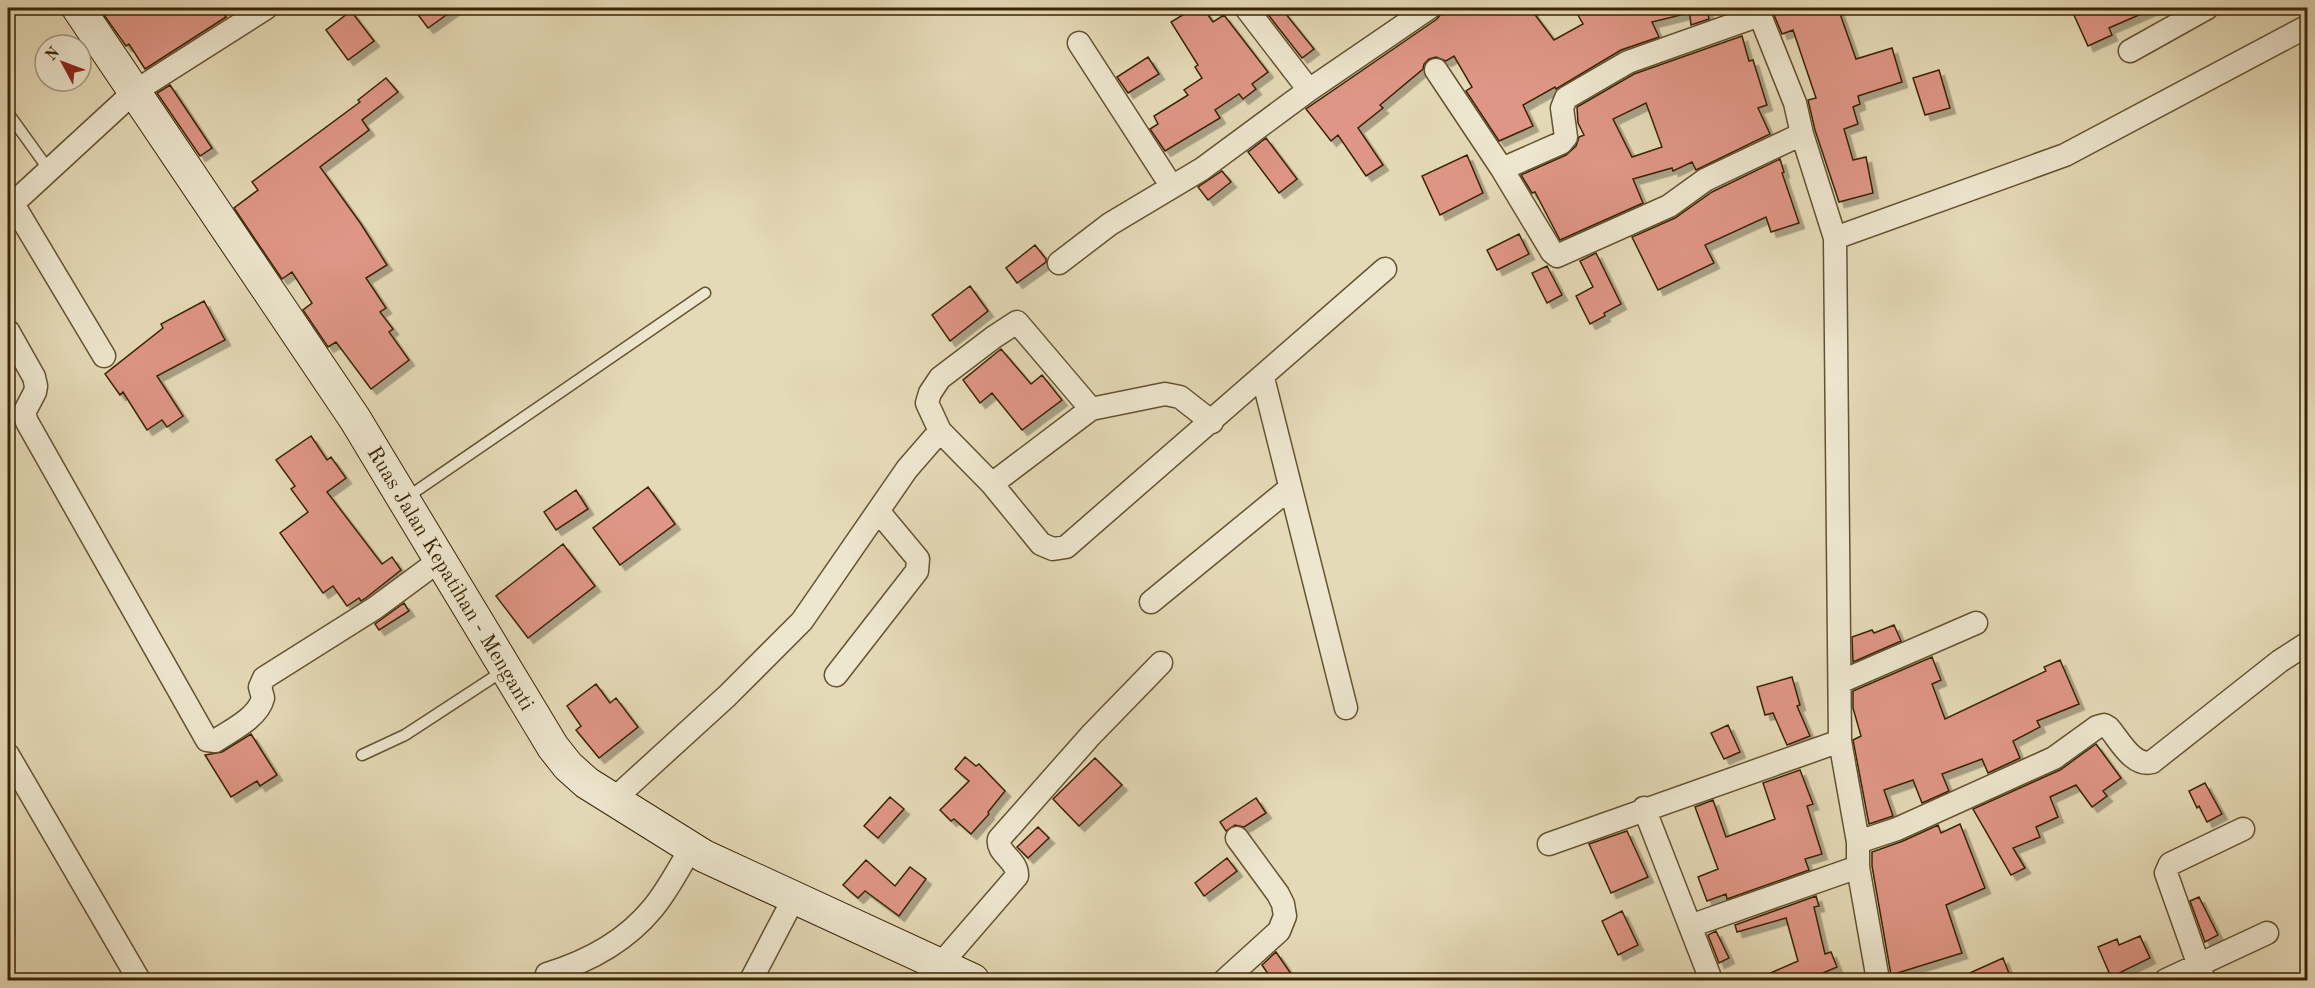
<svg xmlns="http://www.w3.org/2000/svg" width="2315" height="988" viewBox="0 0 2315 988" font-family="'Old Standard TT',serif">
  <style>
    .building { fill: #df9686; stroke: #3a2403; stroke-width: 1.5; fill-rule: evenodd; filter: url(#shadow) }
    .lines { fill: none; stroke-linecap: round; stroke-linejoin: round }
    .service-casing { stroke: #655230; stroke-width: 13 }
    .minor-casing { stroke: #655230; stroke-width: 25 }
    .secondary-casing { stroke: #3a2403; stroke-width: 34 }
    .service { stroke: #eee7d0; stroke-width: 10 }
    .minor { stroke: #eee7d0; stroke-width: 22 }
    .secondary { stroke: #eee7d0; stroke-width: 32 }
    .labels { text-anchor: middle; stroke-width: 4.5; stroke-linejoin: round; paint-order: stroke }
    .street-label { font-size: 21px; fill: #3a2403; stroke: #eee7d0 }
  </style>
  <defs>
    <filter id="shadow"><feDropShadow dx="5.5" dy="5.5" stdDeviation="0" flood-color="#0004"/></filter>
  </defs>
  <rect width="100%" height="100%" fill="#e5dab7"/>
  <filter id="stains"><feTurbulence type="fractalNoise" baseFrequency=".00333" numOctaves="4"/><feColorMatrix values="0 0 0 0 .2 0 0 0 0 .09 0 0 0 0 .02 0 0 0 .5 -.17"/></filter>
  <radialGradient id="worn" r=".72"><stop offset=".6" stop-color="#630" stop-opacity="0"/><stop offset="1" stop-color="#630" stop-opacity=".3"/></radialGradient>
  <!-- building -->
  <path class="building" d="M 99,8 L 219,8 L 226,17 L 145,69 L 129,44 L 126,46 Z
    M 413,8 L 456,8 L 428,28 Z
    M 1194,8 L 1203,8 L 1213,22 L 1224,15 L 1268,72 L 1252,84 L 1256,89 L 1243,99 L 1239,94 L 1215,110 L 1220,118 L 1165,151 L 1150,129 L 1158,124 L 1154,116 L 1188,95 L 1184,90 L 1202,78 L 1195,67 L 1198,65 L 1171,22 Z
    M 1263,8 L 1281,8 L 1314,49 L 1302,58 Z
    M 1442,8 L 1530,8 L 1554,40 L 1583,24 L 1574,8 L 1685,8 L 1685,14 L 1652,22 L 1659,37 L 1621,50 L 1556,89 L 1555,87 L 1523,105 L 1533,126 L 1499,141 L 1466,91 L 1472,87 L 1454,56 L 1446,61 L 1436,57 L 1429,59 L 1424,64 L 1423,69 L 1380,105 L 1383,108 L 1358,128 L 1383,165 L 1366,176 L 1338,135 L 1331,141 L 1306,109 L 1437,19 L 1441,14 Z
    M 1689,8 L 1707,8 L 1709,19 L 1691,25 Z
    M 1771,8 L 1838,8 L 1856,59 L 1892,48 L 1902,82 L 1858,96 L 1860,104 L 1853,107 L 1858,124 L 1844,129 L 1853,160 L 1866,157 L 1873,193 L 1839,202 L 1815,130 L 1808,100 L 1816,98 L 1793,30 L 1782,34 Z
    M 2085,8 L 2155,8 L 2109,28 L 2112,35 L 2088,46 L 2073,13 Z
    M 351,11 L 374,41 L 348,60 L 326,30 Z
    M 1742,36 L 1749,61 L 1753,60 L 1767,105 L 1758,108 L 1770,134 L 1696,170 L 1692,162 L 1673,171 L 1672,168 L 1633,179 L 1643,203 L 1560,240 L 1535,192 L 1532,193 L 1521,175 L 1566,155 L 1576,146 L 1579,137 L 1584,135 L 1578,123 L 1577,107 L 1634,74 ZM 1646,103 L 1662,147 L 1632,157 L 1613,119 Z
    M 1148,57 L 1159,74 L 1128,93 L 1117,77 Z
    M 1939,70 L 1950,108 L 1925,115 L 1913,78 Z
    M 386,78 L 398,92 L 362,120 L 369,130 L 320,167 L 361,224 L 387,265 L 366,278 L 386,308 L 380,312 L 393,329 L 389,332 L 409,360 L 371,389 L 336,342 L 328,347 L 303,310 L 312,303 L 292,272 L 282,279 L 234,208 L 258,190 L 252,182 L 360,102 L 358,100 Z
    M 170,85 L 212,148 L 200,156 L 157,93 Z
    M 1266,138 L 1297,179 L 1279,193 L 1248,152 Z
    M 1467,155 L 1483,193 L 1440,215 L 1422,176 Z
    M 1780,159 L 1784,172 L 1782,173 L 1799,223 L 1771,232 L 1766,217 L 1705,245 L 1714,263 L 1658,290 L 1632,237 L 1675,218 L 1712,192 Z
    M 1222,171 L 1231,182 L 1208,200 L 1198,187 Z
    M 1519,234 L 1529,254 L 1497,270 L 1487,250 Z
    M 1035,245 L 1046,259 L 1046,262 L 1017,283 L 1006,268 Z
    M 1596,253 L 1621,304 L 1604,313 L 1605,316 L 1590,324 L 1576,296 L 1593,287 L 1580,261 Z
    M 1547,266 L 1562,295 L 1547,303 L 1532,273 Z
    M 970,286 L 988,311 L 950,341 L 932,315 Z
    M 204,301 L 225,340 L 157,376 L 183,416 L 167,427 L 162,420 L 147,430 L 123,392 L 120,395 L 105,374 L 163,328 L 161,324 Z
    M 1001,349 L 1031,384 L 1042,375 L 1062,400 L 1022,430 L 992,393 L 980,403 L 963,380 Z
    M 311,436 L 327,460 L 331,457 L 346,478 L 327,492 L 382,564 L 392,557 L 401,570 L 367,597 L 361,601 L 359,598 L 347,606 L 333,586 L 323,593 L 280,533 L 308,512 L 291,489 L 295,486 L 276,460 Z
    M 648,487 L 675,524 L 620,565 L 593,528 Z
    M 576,490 L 588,509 L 556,530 L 544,512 Z
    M 563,544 L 595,586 L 528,638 L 496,596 Z
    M 404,603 L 409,611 L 379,630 L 375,624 Z
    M 1894,625 L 1901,641 L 1853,662 L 1852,637 L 1872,630 L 1874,633 Z
    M 1932,657 L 1941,680 L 1932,684 L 1945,719 L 2046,671 L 2044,667 L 2060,660 L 2079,704 L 2037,721 L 2040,727 L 2013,741 L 2020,758 L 1988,773 L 1982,759 L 1942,774 L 1949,791 L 1922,803 L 1913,780 L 1884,790 L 1893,816 L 1869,824 L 1853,740 L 1861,736 L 1853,708 L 1853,691 Z
    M 1792,677 L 1800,705 L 1797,706 L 1810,736 L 1787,745 L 1773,713 L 1765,715 L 1757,687 Z
    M 596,684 L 610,703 L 616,698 L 638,727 L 599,758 L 576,730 L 581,726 L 567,706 Z
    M 1728,725 L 1740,752 L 1724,759 L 1711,733 Z
    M 251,734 L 277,775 L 260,786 L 257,781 L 231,797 L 205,755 L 222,752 Z
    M 2096,744 L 2121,778 L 2103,791 L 2107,796 L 2092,807 L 2076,785 L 2050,797 L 2058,817 L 2036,827 L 2040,837 L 2013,848 L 2025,868 L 2011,875 L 1973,809 L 2060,770 Z
    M 965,757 L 976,766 L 979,764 L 1005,791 L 988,812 L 989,814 L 971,834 L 954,819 L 951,821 L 940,810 L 969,781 L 955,769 Z
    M 1095,758 L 1122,785 L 1079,826 L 1053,799 Z
    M 1800,770 L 1813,804 L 1807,806 L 1822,854 L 1805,859 L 1809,870 L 1727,899 L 1726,894 L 1707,901 L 1698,877 L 1718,869 L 1695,807 L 1713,800 L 1726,837 L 1775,819 L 1763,783 Z
    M 2205,783 L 2222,814 L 2207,822 L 2199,806 L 2197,808 L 2189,791 Z
    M 890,797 L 904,809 L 878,838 L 864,826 Z
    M 1256,798 L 1266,813 L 1244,827 L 1235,825 L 1226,831 L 1220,822 Z
    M 1960,824 L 1985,888 L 1946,905 L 1962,953 L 1891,975 L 1872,866 L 1872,852 L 1903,841 L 1938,825 L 1941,833 Z
    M 1038,827 L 1049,838 L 1028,858 L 1017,847 Z
    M 1627,831 L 1648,877 L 1611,893 L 1589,844 Z
    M 1227,858 L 1237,871 L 1204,896 L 1195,883 Z
    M 866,860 L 895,886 L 910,867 L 926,879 L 899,916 L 865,891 L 858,898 L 843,885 Z
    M 1816,896 L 1819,906 L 1814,907 L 1825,954 L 1831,952 L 1837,967 L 1804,981 L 1752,981 L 1798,961 L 1786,918 L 1737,932 L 1735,925 Z
    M 2199,897 L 2218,935 L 2205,942 L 2190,901 Z
    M 1622,911 L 1638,945 L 1618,955 L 1602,921 Z
    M 1716,931 L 1729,958 L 1719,963 L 1708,935 Z
    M 2140,936 L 2150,958 L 2111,977 L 2098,947 L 2117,939 L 2119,945 Z
    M 1276,952 L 1296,981 L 1273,981 L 1262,965 Z
    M 2003,958 L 2012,981 L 1952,981 Z"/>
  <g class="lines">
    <defs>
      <path id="service" d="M 8,113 L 49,170
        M 406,498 L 705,293
        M 362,755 L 405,735 L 503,671"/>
      <path id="minor" d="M 1246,8 L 1309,90
        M 1757,8 L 1795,103 L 1802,134 L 1835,238 L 1840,741 L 1858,842 L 1858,867 L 1878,980
        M 1079,43 L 1172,187
        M 2130,51 L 2207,8
        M 1436,70 L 1502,169 L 1552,252 L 1557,256 L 1669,206 L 1705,180 L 1802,134
        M 1502,169 L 1561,143 L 1566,137 L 1562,108 L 1566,98 L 1628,62 L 1760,15
        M 13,204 L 104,356
        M 8,208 L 134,92 L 266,8
        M 1835,238 L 2065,155 L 2308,26
        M 1059,263 L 1110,224 L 1202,169 L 1309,90 L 1429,8
        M 8,331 L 34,377 L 36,386 L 35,392 L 24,413 L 27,422 L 207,740 L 215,741 C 230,731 258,718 263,698 L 260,687 L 264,678 L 375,608 L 440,560
        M 1263,378 L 1346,708
        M 1091,409 L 1017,322 L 994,337 L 940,378 L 930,393 L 927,403 L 940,431 L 992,484 L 1041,544 L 1053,549 L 1066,547 L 1385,269
        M 992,484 L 1091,409 L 1165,394 L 1180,397 L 1212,422
        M 1151,602 L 1290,488
        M 836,675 L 917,571 L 918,559 L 878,511
        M 1840,682 L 1976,623
        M 8,755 L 139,980
        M 613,800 L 727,696 L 802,621 L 907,469 L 940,431
        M 1644,808 L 1690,926 L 1858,867
        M 1858,842 L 1897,829 L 2054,758 L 2097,727 L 2104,725 L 2109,728 C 2120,741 2133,767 2152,762 L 2280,661 L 2308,643
        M 1549,844 L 1840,741
        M 1690,926 L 1711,980
        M 940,965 L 1017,876 C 1018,860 996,853 999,839 L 1091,735 L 1161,663
        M 547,974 C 587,962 626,941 653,908 C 668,890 679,868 691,848
        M 751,980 L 794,898
        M 1225,980 L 1279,931 L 1285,916 L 1283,904 L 1278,894 L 1237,838
        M 2166,980 L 2267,933
        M 2204,980 L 2166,873 L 2170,864 L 2243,829"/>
      <path id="secondary" d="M 78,8 L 355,419 L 553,747 L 568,766 L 587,783 L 704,856 L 973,980"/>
    </defs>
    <!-- service casing -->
    <use href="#service" class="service-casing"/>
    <!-- minor casing -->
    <use href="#minor" class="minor-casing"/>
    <!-- secondary casing -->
    <use href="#secondary" class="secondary-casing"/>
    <!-- service -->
    <use href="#service" class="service"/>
    <!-- minor -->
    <use href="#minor" class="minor"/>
    <!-- secondary -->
    <use href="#secondary" class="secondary"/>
  </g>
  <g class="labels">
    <!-- street labels -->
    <g class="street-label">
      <text transform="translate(451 578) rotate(59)" y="7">Ruas Jalan Kepatihan - Menganti</text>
    </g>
  </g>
  <!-- margin -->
  <rect width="2315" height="988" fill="none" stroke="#e5dab7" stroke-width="30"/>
  <rect x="9" y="9" width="2297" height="970" fill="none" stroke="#3a2403" stroke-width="3"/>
  <rect x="15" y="15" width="2285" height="958" fill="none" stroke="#3a2403" stroke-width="1.5"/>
  <!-- north arrow -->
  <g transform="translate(63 63) rotate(311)"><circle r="28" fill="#eee7d0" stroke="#a6997e" stroke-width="1.5"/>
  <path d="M0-4.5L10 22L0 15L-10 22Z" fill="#8f2418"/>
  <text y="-9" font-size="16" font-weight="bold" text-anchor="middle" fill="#3a2403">N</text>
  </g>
  <rect width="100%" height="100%" filter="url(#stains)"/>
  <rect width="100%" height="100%" fill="url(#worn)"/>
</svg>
